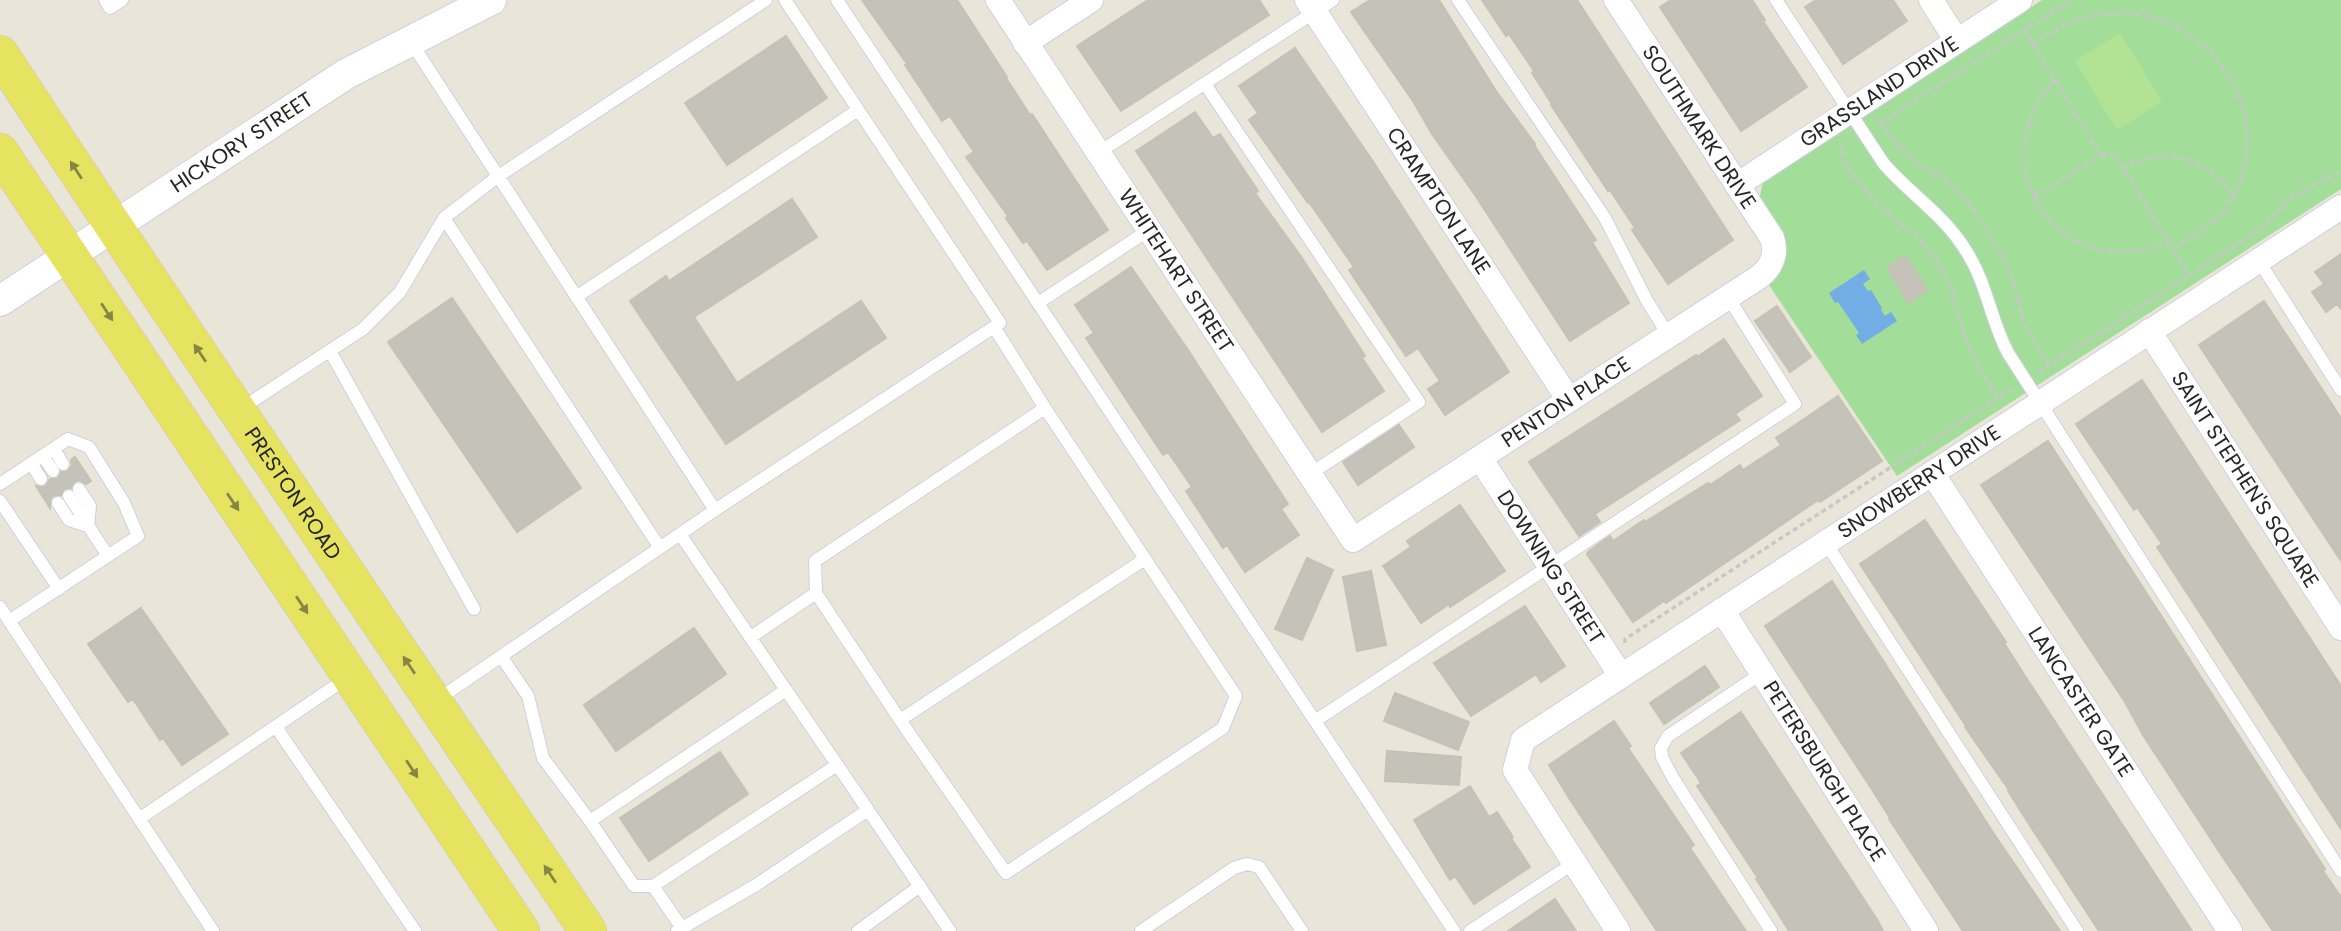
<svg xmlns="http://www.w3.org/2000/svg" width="2341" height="931" viewBox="0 0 2341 931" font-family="Poppins,sans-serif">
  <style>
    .park { fill: #a2dd99 }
    .pitch { fill: #b2e395 }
    .water { fill: #72aee5 }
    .building { fill: #c4c2b9; stroke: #c4c2b4; stroke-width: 2 }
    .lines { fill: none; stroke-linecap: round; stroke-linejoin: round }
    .service-casing { stroke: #cfcfe0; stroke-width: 14 }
    .minor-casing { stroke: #cfcfe0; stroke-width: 26 }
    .tertiary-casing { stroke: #cfcfe0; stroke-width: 32 }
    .primary-casing { stroke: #c7c7c7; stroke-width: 38 }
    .path { stroke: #c7c7c7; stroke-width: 3.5; stroke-dasharray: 5 3.5; stroke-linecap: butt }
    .service { stroke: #fff; stroke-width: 12 }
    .minor { stroke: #fff; stroke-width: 24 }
    .tertiary { stroke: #fff; stroke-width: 30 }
    .primary { stroke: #e6e361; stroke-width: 37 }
    .oneway { fill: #868544 }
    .labels { text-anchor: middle; stroke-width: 7; stroke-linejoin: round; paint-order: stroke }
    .street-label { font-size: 21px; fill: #272727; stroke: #fff }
  </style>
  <rect width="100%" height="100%" fill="#e9e6d9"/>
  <!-- park -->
  <path class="park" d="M 2042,0 L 2341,0 L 2341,189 L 1897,476 L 1769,285 L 1777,273 L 1759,201 L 1763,181 Z"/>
  <!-- pitch -->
  <path class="pitch" d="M 2120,33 L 2162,101 L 2117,130 L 2075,61 Z"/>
  <!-- water -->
  <path class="water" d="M 1864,270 L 1870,279 L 1863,284 L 1868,291 L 1871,290 L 1882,308 L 1881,310 L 1885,316 L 1891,312 L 1897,321 L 1862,344 L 1856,335 L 1859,333 L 1838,302 L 1835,303 L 1829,293 Z"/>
  <!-- building -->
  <path class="building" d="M 862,0 L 957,0 L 1007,77 L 1006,78 L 1030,115 L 1032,114 L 1108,230 L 1047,270 L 1027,241 L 1023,243 L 1006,218 L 1008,216 L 966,157 L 974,152 L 950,116 L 942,121 L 905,65 L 907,64 Z
    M 1148,0 L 1259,0 L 1269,15 L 1121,111 L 1077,46 Z
    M 1370,0 L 1439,0 L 1496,91 L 1535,144 L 1534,145 L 1596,240 L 1592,242 L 1629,303 L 1570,341 L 1475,195 L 1432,134 L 1413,101 L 1351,12 Z
    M 1482,0 L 1577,0 L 1733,240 L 1668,284 L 1632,230 L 1635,228 L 1610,190 L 1608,191 L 1551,105 L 1552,104 L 1532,73 L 1534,71 L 1509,34 L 1506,36 Z
    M 1671,0 L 1752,0 L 1765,20 L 1763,21 L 1807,87 L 1741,131 L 1660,7 Z
    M 1816,0 L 1893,0 L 1907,21 L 1843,64 L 1805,7 Z
    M 786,36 L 827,98 L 727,165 L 685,103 Z
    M 1295,48 L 1372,160 L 1509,372 L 1445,415 L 1428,389 L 1440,381 L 1418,348 L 1406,356 L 1349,270 L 1354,267 L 1309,202 L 1308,203 L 1249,120 L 1258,113 L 1239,86 Z
    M 1195,112 L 1213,138 L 1220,134 L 1258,191 L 1255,193 L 1302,258 L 1365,356 L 1362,358 L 1384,391 L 1322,432 L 1136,151 Z
    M 792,199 L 817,237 L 694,317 L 737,383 L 861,301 L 886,338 L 726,444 L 630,301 L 666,276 L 669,281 Z
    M 2341,254 L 2341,309 L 2337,304 L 2326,312 L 2312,292 L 2324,284 L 2315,272 Z
    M 1905,256 L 1927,290 L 1908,303 L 1887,268 Z
    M 1131,267 L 1188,350 L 1288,504 L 1281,509 L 1299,535 L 1245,572 L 1227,545 L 1223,548 L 1186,491 L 1192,487 L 1168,452 L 1163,455 L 1086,338 L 1094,333 L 1075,305 Z
    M 452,298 L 581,488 L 517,532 L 388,342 Z
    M 2264,301 L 2341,418 L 2341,561 L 2199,345 Z
    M 1777,306 L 1811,357 L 1790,372 L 1755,321 Z
    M 1724,339 L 1762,396 L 1735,414 L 1740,420 L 1595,514 L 1600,522 L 1579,536 L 1529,462 L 1696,355 L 1697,357 Z
    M 2142,380 L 2341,686 L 2341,829 L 2157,547 L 2162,544 L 2137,507 L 2134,510 L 2076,424 Z
    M 1838,396 L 1882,461 L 1820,502 L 1818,500 L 1666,603 L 1664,601 L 1633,622 L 1587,554 L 1589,551 L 1610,536 L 1613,541 L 1644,520 L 1645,522 L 1708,483 L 1710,485 L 1740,465 L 1743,470 L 1781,445 L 1776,438 Z
    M 1399,425 L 1414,447 L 1358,485 L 1343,462 Z
    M 2048,441 L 2325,869 L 2323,871 L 2341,897 L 2341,931 L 2273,931 L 2224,859 L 2143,735 L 2125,702 L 1981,485 Z
    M 75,457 L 91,481 L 86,484 L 79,480 L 74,482 L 71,488 L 64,489 L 61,495 L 53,496 L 50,500 L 50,508 L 36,486 L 45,487 L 50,479 L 57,479 L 61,472 L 68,471 L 72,465 L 71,460 Z
    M 1460,505 L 1505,571 L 1450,607 L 1449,604 L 1421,623 L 1383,566 L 1411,547 L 1407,541 Z
    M 1925,520 L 2006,642 L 2004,643 L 2025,676 L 2192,931 L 2099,931 L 2029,824 L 2008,791 L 2009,790 L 1965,727 L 1966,726 L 1860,564 Z
    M 1307,558 L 1333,570 L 1302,640 L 1275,629 Z
    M 1371,571 L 1386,645 L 1357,651 L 1343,577 Z
    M 1832,581 L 1994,834 L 2060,931 L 1963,931 L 1889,819 L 1890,818 L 1871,788 L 1765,626 Z
    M 1525,606 L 1565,666 L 1541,682 L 1536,674 L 1471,716 L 1434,663 Z
    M 141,608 L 228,734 L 182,765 L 163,738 L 160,740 L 133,699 L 128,702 L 88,644 Z
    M 694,628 L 726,674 L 616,751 L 584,705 Z
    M 1705,666 L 1719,687 L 1664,724 L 1650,703 Z
    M 1395,693 L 1469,722 L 1458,750 L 1384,721 Z
    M 1741,712 L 1878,921 L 1883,931 L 1789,931 L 1776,910 L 1756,879 L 1758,878 L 1697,786 L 1701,783 L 1681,753 Z
    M 1614,721 L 1631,746 L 1628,748 L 1694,845 L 1690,848 L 1746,931 L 1657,931 L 1569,798 L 1549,765 Z
    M 1387,751 L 1461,757 L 1459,785 L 1385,781 Z
    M 720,752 L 748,794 L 649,861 L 620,818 Z
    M 1470,786 L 1489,817 L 1497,812 L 1513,837 L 1511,838 L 1530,867 L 1474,904 L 1455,876 L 1450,880 L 1414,820 Z
    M 1555,899 L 1576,931 L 1508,931 Z"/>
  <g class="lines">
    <defs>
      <path id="service" d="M 105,0 L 110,8 L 122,0
        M 837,0 L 1315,721 L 1795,404 L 1728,297
        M 1458,0 L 1605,218 L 1647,301 L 1669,336
        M 1776,0 L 1884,164 C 1913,197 1945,215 1968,254 C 1987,285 1991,321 2008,353 L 2341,871
        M 411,42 L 715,510 L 437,700
        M 1205,84 L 1419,402 L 1310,474
        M 1098,153 L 1333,0
        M 2259,261 L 2341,390
        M 576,297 L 858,110
        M 1038,303 L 1149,230
        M 330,351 L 474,609
        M 239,410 L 363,329 L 400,292 L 444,218
        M 54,449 L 63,464
        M 43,456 L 53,471
        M 31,463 L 41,479
        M 0,484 L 68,439 L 89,447 L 124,503 L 138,536 L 9,621
        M 69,496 L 108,556
        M 0,501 L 59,589
        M 58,503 L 69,520 L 88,526 L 90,506 L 79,489
        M 715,510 L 1000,323 L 785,0
        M 680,534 L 786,690
        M 1826,543 L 2077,931
        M 660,548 L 444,218 L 497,177 L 766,0
        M 816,593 L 815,561 L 1045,408
        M 0,607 L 213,931
        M 751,637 L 816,593 L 900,720 L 1006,873 L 1223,728 L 1236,696 L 1045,408 L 994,327
        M 501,656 L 528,696 L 543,758 L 590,821
        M 1762,673 L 1668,736 L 1661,748 L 1662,757 L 1673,778 L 1771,931
        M 900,720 L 1145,559
        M 1315,721 L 1454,931
        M 276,727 L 415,931
        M 139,819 L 347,678
        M 653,886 L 837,765
        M 677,931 L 756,885 L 868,810 L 950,931
        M 684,931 L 653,886 L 634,886 L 590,821 L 786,690 L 868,810
        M 858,931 L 920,886
        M 1141,931 L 1234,868 L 1247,864 L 1259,867 L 1302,931
        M 1470,931 L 1574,863"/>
      <g id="minor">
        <path id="s1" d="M 998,0 L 1353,540 L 1756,279 C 1770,270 1778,255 1772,238 L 1616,0"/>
        <path id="s2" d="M 1307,0 L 1569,400"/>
        <path d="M 1931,0 L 1957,41"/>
        <path d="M 1025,43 L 1091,0"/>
        <path id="s3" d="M 1737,185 L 2020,0"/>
        <path id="s4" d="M 2149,331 L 2341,628"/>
        <path id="s5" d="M 1480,458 L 1621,676"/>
        <path id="s6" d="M 1932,473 L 2230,931"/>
        <path id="s7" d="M 1722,610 L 1926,931"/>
        <path id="s8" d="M 1618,931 L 1515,770 L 1523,740 L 2341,207"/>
      </g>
      <g id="tertiary">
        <path id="s9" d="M 0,301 L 346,74 L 491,0"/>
      </g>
      <g id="primary">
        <path id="s10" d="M 0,54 C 193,349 392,639 588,931"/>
        <path d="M 0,152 L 521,931"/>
      </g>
    </defs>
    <!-- service casing -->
    <use href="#service" class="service-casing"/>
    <!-- minor casing -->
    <use href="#minor" class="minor-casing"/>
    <!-- tertiary casing -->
    <use href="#tertiary" class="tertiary-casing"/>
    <!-- primary casing -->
    <use href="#primary" class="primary-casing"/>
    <!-- path -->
    <path class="path" d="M 2024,30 L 2101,155 L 2034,197
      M 2032,44 C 2062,25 2091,10 2127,13 C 2218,20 2279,121 2230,202 C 2216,224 2193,236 2172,249
      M 2055,80 C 1977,167 2059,286 2168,242
      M 1878,121 L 1882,122 L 2071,0
      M 1882,122 L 1887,131 L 1912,160 L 1947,181 L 1967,201 L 1986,228 L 2006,264 L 2015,288 L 2024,325 L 2049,365
      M 1841,144 L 1844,160 L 1851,172 L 1877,204 L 1920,239 L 1937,262 L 1952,290 L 1966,340 L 1978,367 L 1999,398
      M 2101,155 L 2115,155 L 2189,275
      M 2122,168 C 2165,146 2206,156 2233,195
      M 2039,372 L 2259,230 L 2293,196 L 2341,171
      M 1625,643 L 1625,639 L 2012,389"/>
    <!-- service -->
    <use href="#service" class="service"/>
    <!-- minor -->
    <use href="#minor" class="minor"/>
    <!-- tertiary -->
    <use href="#tertiary" class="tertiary"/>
    <!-- primary -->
    <use href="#primary" class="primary"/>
  </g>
  <!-- one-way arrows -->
  <defs><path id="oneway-solid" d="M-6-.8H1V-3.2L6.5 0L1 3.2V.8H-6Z" transform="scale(1.75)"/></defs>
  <g class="oneway">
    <use href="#oneway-solid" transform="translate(76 170) rotate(-123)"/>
    <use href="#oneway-solid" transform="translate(107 312) rotate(57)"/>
    <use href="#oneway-solid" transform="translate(200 353) rotate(-124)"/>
    <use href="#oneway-solid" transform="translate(233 502) rotate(56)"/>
    <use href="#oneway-solid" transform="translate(302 605) rotate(56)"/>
    <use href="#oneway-solid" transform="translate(409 665) rotate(-124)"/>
    <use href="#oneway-solid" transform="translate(412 769) rotate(57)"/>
    <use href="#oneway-solid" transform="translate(550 874) rotate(-124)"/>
  </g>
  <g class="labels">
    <!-- street labels -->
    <g class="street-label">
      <text dy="7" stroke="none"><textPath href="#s3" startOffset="170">GRASSLAND DRIVE</textPath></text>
      <text transform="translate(1699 127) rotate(57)" y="7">SOUTHMARK DRIVE</text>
      <text dy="7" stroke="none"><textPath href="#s9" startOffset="289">HICKORY STREET</textPath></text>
      <text dy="7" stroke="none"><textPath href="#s2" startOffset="240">CRAMPTON LANE</textPath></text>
      <text dy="7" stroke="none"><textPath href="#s1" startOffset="324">WHITEHART STREET</textPath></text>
      <text dy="7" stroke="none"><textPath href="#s1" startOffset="900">PENTON PLACE</textPath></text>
      <text dy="7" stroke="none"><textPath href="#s4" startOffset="177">SAINT STEPHEN'S SQUARE</textPath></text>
      <text dy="7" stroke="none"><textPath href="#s8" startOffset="695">SNOWBERRY DRIVE</textPath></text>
      <text dy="7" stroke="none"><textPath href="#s10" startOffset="528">PRESTON ROAD</textPath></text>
      <text dy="7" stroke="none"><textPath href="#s5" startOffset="130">DOWNING STREET</textPath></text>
      <text dy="7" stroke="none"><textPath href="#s6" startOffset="273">LANCASTER GATE</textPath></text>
      <text dy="7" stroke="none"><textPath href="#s7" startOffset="191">PETERSBURGH PLACE</textPath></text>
    </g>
  </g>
</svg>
